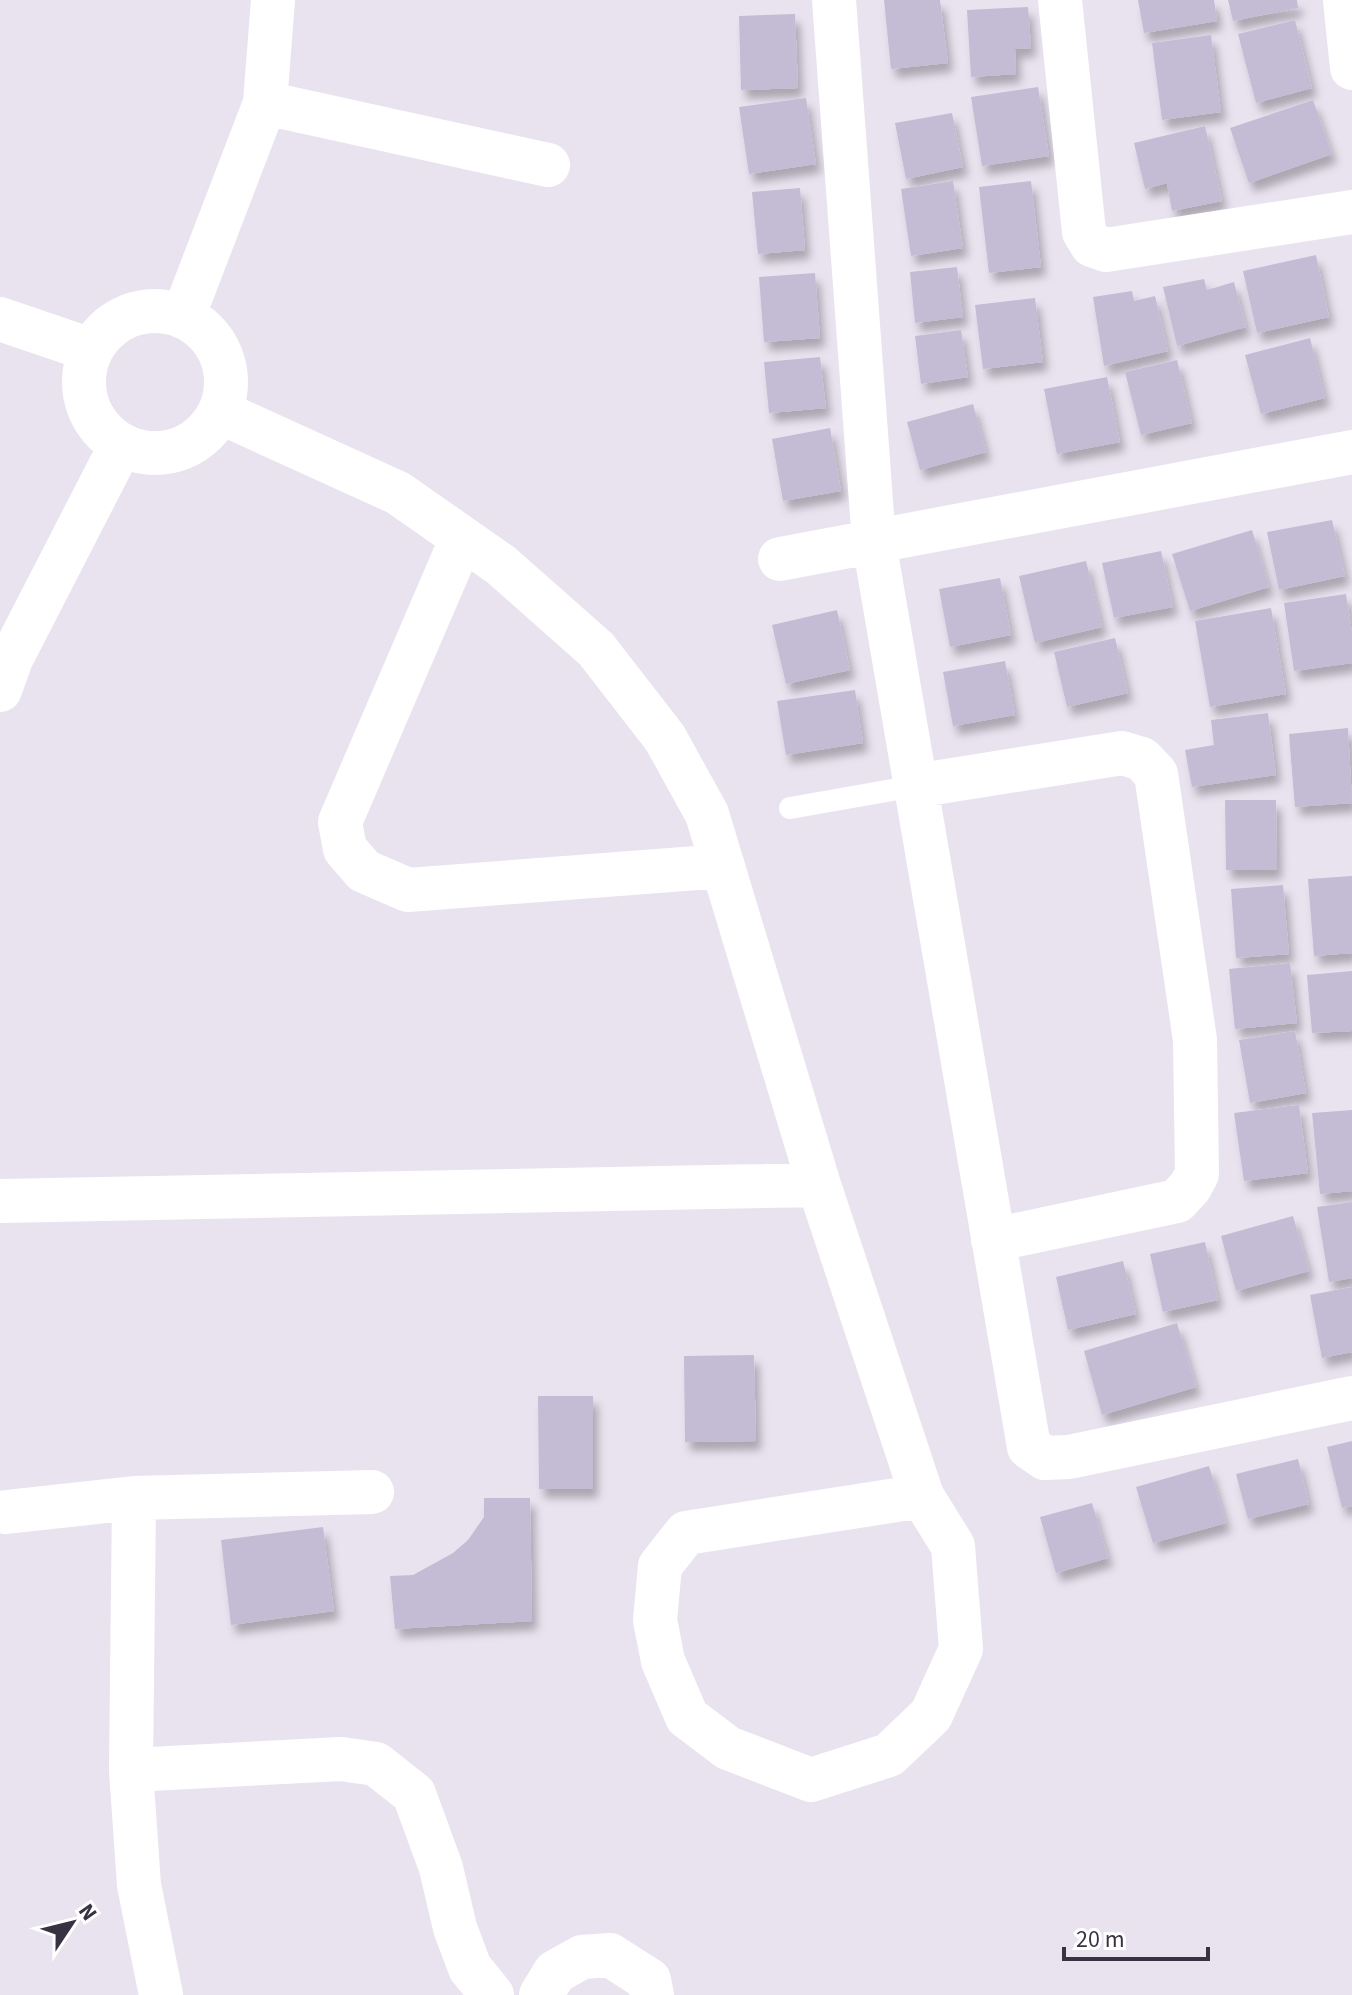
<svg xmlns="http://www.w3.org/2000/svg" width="1352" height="1995" viewBox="0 0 1352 1995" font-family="'Source Sans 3',sans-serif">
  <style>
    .building { fill: #c4bcd4; filter: url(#shadow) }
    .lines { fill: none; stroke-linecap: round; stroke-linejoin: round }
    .lane { stroke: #fff; stroke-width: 22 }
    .street { stroke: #fff; stroke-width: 44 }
  </style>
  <defs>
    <filter id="shadow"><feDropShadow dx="5" dy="9" stdDeviation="4" flood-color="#0004"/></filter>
  </defs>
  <rect width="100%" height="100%" fill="#e9e3f0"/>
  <!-- building -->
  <path class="building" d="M 884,0 L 940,0 L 948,63 L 891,69 Z
    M 1138,0 L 1214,0 L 1217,21 L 1144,33 Z
    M 1228,0 L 1297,0 L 1298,8 L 1233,21 Z
    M 1028,7 L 1031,48 L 1015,49 L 1016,74 L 971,77 L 967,10 Z
    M 795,14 L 798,88 L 741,90 L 739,16 Z
    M 1295,20 L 1312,88 L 1256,103 L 1238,34 Z
    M 1211,35 L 1221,112 L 1162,120 L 1152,43 Z
    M 1038,87 L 1049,156 L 982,166 L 971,97 Z
    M 806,98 L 816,164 L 749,174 L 739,107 Z
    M 1313,100 L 1332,154 L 1249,183 L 1230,128 Z
    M 952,113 L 963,167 L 906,179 L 895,123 Z
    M 1205,126 L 1222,201 L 1172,211 L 1167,183 L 1145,189 L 1134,143 Z
    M 953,181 L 963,248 L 911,256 L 901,189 Z
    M 1031,181 L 1041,267 L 989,273 L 979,187 Z
    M 800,188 L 805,250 L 758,254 L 752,192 Z
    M 1316,255 L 1329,317 L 1257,333 L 1243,271 Z
    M 957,267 L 963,317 L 915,323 L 910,272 Z
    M 815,273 L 820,338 L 764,342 L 759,277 Z
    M 1204,279 L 1207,290 L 1234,282 L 1246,327 L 1177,346 L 1163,287 Z
    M 1132,291 L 1134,301 L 1155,296 L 1168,351 L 1104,366 L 1093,297 Z
    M 1035,298 L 1043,362 L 983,369 L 975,305 Z
    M 961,330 L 968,377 L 921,384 L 915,336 Z
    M 1310,338 L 1325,398 L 1261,414 L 1245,355 Z
    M 820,357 L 826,408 L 769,413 L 764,362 Z
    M 1177,360 L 1192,423 L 1141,435 L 1125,372 Z
    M 1107,377 L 1120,442 L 1057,454 L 1044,389 Z
    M 973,404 L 986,452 L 920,470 L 907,422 Z
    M 830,428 L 841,491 L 783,501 L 772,439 Z
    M 1332,520 L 1345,576 L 1279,590 L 1267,532 Z
    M 1252,530 L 1269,587 L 1190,611 L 1172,554 Z
    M 1161,551 L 1173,607 L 1114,618 L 1102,563 Z
    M 1086,561 L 1102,627 L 1035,643 L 1019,576 Z
    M 1000,578 L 1011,635 L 950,647 L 939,589 Z
    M 1346,594 L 1352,633 L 1352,663 L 1294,671 L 1284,603 Z
    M 1271,608 L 1286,694 L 1210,707 L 1195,621 Z
    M 837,610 L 850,670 L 786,684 L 772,625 Z
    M 1115,638 L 1128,693 L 1067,707 L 1054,652 Z
    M 1005,661 L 1015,715 L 953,726 L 943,672 Z
    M 855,690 L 863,743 L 786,755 L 777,701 Z
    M 1268,713 L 1276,775 L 1192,787 L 1185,750 L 1214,745 L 1211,720 Z
    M 1348,728 L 1352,803 L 1295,807 L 1289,734 Z
    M 1225,800 L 1276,800 L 1277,870 L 1226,870 Z
    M 1352,876 L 1352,953 L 1314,956 L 1308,879 Z
    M 1283,885 L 1289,954 L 1236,958 L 1231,889 Z
    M 1290,963 L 1297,1023 L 1235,1029 L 1229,969 Z
    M 1352,971 L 1352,1031 L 1312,1033 L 1307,975 Z
    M 1295,1031 L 1306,1093 L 1250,1103 L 1239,1040 Z
    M 1299,1105 L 1308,1173 L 1244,1181 L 1234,1113 Z
    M 1352,1110 L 1352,1191 L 1320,1194 L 1312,1113 Z
    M 1352,1202 L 1352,1278 L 1329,1282 L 1317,1207 Z
    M 1293,1216 L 1309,1271 L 1236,1291 L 1221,1236 Z
    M 1205,1242 L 1218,1300 L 1163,1312 L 1150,1254 Z
    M 1123,1261 L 1136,1314 L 1068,1330 L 1056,1277 Z
    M 1352,1287 L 1352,1352 L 1322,1358 L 1310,1295 Z
    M 1177,1323 L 1196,1387 L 1102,1415 L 1084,1351 Z
    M 754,1355 L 756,1441 L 685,1442 L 684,1356 Z
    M 538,1396 L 593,1396 L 593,1489 L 539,1489 Z
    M 1352,1441 L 1352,1506 L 1342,1508 L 1327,1447 Z
    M 1298,1459 L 1309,1504 L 1248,1519 L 1236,1474 Z
    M 1209,1466 L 1226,1523 L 1153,1543 L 1136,1487 Z
    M 484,1498 L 530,1498 L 532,1621 L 395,1629 L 390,1576 L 413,1575 L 453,1553 L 468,1540 L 484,1517 Z
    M 1092,1503 L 1108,1558 L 1056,1573 L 1040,1517 Z
    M 323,1527 L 334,1611 L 231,1625 L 221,1540 Z"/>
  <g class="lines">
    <!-- lane -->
    <path class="lane" d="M 790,808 L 915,786"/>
    <!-- street -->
    <path class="street" d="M 834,0 L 874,542 L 1029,1447 L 1045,1458 L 1069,1457 L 1352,1398
      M 1060,0 L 1084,232 L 1092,245 L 1106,250 L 1352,212
      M 1345,0 L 1352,68
      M 265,103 L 548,165
      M84 382a71 71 0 1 1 142 0a71 71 0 1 1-142 0Z
      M 183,317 L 265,103 L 273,0
      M 0,319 L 91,350
      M 220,412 L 398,493 L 501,565 L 596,649 L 665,738 L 707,814 L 819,1185 L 922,1496 L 953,1546 L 961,1649 L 931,1715 L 889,1755 L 811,1780 L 728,1748 L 687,1717 L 663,1661 L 655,1620 L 660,1566 L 686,1533 L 922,1496
      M 462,538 L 340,822 L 345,849 L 364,871 L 408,890 L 723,866
      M 780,559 L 1352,452
      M 0,690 L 11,659 L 121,445
      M 915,786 L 1122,753 L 1142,759 L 1156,774 L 1195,1040 L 1197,1174 L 1190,1187 L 1177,1201 L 993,1240
      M 0,1201 L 819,1185
      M 134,1498 L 131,1770 L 139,1885 L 161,1995
      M 6,1512 L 134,1498 L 372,1492
      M 131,1770 L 341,1759 L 376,1764 L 414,1794 L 441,1868 L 455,1928 L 470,1968 L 492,1995
      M 541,1995 L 555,1972 L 582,1957 L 610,1955 L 649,1980 L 652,1995"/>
  </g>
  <!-- north arrow -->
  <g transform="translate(72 1923) rotate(55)" stroke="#ffffff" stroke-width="6" paint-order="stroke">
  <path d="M0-6L14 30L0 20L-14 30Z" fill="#383342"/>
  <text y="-12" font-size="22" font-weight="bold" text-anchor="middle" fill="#383342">N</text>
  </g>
  <!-- scale -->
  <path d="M1064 1947v12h144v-12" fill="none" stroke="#383342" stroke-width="4"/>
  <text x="1076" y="1947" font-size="24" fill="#383342" stroke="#ffffff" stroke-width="6" paint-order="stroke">20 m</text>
</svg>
